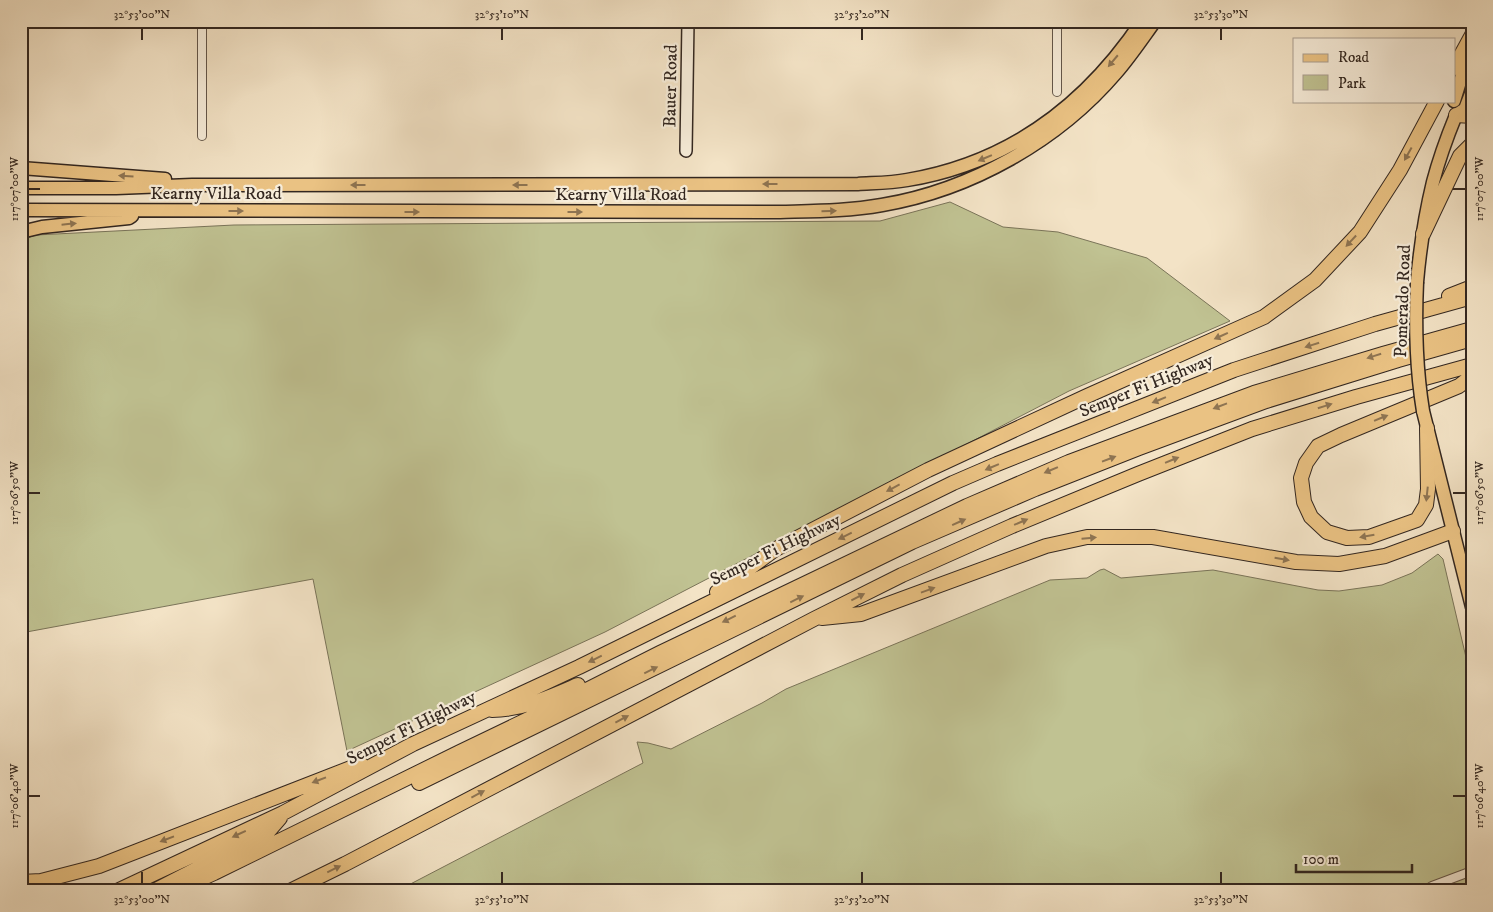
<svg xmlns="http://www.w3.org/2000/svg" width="1493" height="912" viewBox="0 0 1493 912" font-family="'IM FELL DW Pica',serif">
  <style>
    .green { fill: #c0c292; stroke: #7a7459 }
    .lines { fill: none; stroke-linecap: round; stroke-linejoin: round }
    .street-casing { stroke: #63564a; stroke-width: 10 }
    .secondary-casing { stroke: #332720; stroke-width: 14 }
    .primary-casing { stroke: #332720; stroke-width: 15 }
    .highway-casing { stroke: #332720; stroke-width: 16 }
    .street { stroke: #f7edda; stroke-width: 8 }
    .secondary { stroke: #f7edda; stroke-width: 11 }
    .primary { stroke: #eac283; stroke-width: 12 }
    .highway { stroke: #eac283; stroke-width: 14 }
    .primary-bridge-casing { stroke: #332720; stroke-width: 15; stroke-linecap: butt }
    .primary-bridge { stroke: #eac283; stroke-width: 12 }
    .oneway { fill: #8e7452 }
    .ticks { fill: none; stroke: #332720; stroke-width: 2 }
    .labels { text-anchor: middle; stroke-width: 4.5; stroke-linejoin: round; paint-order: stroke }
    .street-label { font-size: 18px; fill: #332720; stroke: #f7edda }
    .neatline { fill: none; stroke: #332720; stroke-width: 2 }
    .ticks-label { font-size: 12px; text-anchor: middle; fill: #332720 }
  </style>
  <rect width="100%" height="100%" fill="#f3e3c6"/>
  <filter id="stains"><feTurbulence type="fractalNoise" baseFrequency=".004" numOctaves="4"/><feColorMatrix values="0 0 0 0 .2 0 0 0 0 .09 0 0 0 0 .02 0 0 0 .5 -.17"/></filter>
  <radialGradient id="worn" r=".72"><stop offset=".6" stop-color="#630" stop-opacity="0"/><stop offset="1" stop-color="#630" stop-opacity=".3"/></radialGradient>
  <!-- green -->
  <path class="green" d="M 950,202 L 1003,227 L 1058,232 L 1147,258 L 1230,321 L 1069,391 L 605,632 L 347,751 L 313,579 L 21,633 L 21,240 L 36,235 L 234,225 L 880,221 Z
    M 1438,554 L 1443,559 L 1472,683 L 1472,891 L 397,891 L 643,763 L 637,742 L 648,743 L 671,749 L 762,703 L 786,689 L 1050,580 L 1087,578 L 1100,570 L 1104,569 L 1121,578 L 1213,570 L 1318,590 L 1339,591 L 1382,585 L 1412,573 Z"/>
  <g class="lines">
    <defs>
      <path id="street" d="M 202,21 L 202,136
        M 1057,21 L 1057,92
        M 1424,891 L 1432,886 L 1472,871"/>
      <path id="secondary" d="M 686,151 L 688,21"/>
      <path id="primary" d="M 1454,101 L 1472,43
        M 1456,115 L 1465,109 L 1472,91
        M 21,168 L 165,179
        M 21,188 L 116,188 L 192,185 L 858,184 C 874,183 891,183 907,180 C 1009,163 1085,106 1142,21
        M 21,210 L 780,212 C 815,211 848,211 882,205 C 971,190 1058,141 1116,73 C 1130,57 1142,39 1155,21
        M 21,232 L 42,227 L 129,218 L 132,216
        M 1417,282 C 1420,248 1425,215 1433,182 C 1439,159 1447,137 1456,115
        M 1423,411 L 1472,607"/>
      <path id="highway" d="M 1454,68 L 1472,35
        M 1456,115 L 1472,116
        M 1423,234 L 1460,156 L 1472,144
        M 1449,296 L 1472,287
        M 1427,428 L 1428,489 L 1426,505 L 1417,520 L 1369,537 L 1347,538 L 1327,532 L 1311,517 L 1304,502 L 1301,478 L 1306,463 L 1318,446 L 1341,435 L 1459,386 L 1472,376
        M 717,592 L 774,550 L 928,470 L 1087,396 L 1264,317 L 1315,280 L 1360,232 L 1400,170 L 1437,101
        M 822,618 L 861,614 L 1046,546 L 1087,537 L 1153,537 L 1296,562 L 1339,564 L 1385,556 L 1453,531
        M 492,710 C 525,709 548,698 578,685
        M 419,783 L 912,542 L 1035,489 L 1139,448 L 1266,401 L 1398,360 L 1472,339
        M 21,882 L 41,881 L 99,866 L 361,764
        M 117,891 L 283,813 L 413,744 L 579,667 L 953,483 L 997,464 L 1234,370 L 1375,324 L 1472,297
        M 154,891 L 267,833 L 280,818
        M 174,891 L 214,873 L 460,752 L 543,712 L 660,653 L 967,506 L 1069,462 L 1254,393 L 1383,354 L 1472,329
        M 290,891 L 345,864 L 814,619 L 902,575 L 1012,526 L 1138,474 L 1252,429 L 1356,397 L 1472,365"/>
    </defs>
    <!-- street casing -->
    <use href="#street" class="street-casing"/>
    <!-- secondary casing -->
    <use href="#secondary" class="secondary-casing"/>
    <!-- primary casing -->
    <use href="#primary" class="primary-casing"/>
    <!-- highway casing -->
    <use href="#highway" class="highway-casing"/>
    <!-- street -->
    <use href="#street" class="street"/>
    <!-- secondary -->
    <use href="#secondary" class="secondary"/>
    <!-- primary -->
    <use href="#primary" class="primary"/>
    <!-- highway -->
    <use href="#highway" class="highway"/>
    <defs>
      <path id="primary-bridge" d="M 1417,282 C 1415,326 1416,368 1423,411"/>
    </defs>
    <!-- primary-bridge casing -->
    <use href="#primary-bridge" class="primary-bridge-casing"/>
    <!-- primary-bridge -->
    <use href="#primary-bridge" class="primary-bridge"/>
  </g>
  <!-- one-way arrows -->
  <defs><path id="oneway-solid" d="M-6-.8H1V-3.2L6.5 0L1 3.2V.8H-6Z" transform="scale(1.25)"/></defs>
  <g class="oneway">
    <use href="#oneway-solid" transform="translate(1113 61) rotate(130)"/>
    <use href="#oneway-solid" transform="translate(1408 154) rotate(119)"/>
    <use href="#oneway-solid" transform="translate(985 158) rotate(157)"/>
    <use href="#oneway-solid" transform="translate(126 176) rotate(-176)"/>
    <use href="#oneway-solid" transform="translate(770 184) rotate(180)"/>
    <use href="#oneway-solid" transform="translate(358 185) rotate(-180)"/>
    <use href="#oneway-solid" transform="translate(520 185) rotate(180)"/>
    <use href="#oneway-solid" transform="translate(236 211)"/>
    <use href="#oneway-solid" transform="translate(829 211) rotate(-2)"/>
    <use href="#oneway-solid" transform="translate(412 212)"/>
    <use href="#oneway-solid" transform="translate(575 212)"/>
    <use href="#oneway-solid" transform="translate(69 224) rotate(-6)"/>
    <use href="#oneway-solid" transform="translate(1351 241) rotate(133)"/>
    <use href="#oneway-solid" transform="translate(1221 336) rotate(156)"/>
    <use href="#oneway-solid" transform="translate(1312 345) rotate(162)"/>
    <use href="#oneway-solid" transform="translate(1374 356) rotate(163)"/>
    <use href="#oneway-solid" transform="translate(1159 400) rotate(158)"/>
    <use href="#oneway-solid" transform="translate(1220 406) rotate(159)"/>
    <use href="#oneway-solid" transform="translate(1325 406) rotate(-17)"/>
    <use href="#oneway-solid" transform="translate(1381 418) rotate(-22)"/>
    <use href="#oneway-solid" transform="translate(1109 459) rotate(-21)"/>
    <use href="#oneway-solid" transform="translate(1172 460) rotate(-22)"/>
    <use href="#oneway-solid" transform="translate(992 467) rotate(157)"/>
    <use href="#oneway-solid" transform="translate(1051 470) rotate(157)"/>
    <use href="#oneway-solid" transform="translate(893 488) rotate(152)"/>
    <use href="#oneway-solid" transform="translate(1427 494) rotate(96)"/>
    <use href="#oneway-solid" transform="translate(959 522) rotate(-24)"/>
    <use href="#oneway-solid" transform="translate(1021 522) rotate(-23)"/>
    <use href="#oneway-solid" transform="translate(845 536) rotate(154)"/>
    <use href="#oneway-solid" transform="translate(1367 536) rotate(170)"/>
    <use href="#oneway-solid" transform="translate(1089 538) rotate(-5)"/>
    <use href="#oneway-solid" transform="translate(1282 559) rotate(10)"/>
    <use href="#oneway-solid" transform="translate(928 590) rotate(-20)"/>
    <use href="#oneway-solid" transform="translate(858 597) rotate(-27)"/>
    <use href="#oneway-solid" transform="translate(797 599) rotate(-26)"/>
    <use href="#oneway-solid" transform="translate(729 619) rotate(154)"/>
    <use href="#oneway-solid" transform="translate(595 659) rotate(154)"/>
    <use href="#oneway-solid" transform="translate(651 670) rotate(-26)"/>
    <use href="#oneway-solid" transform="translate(622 719) rotate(-28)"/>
    <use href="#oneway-solid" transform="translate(319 780) rotate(159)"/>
    <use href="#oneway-solid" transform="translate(478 794) rotate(-28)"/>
    <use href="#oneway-solid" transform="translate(239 834) rotate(155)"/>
    <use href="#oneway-solid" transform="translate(167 839) rotate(159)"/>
    <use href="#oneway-solid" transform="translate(334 869) rotate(-26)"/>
  </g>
  <!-- ticks -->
  <path class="ticks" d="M 142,28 L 142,40M 502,28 L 502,40M 862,28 L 862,40M 1221,28 L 1221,40M 28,189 L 40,189M 1453,189 L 1466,189M 28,493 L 40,493M 1453,493 L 1466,493M 28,796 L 40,796M 1453,796 L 1466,796M 142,872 L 142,884M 502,872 L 502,884M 862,872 L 862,884M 1221,872 L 1221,884"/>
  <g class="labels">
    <!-- street labels -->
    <g class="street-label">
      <text transform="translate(670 86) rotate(-89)" y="6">Bauer Road</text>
      <text x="216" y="199">Kearny Villa Road</text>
      <text x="621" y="200">Kearny Villa Road</text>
      <text transform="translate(1402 301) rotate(-88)" y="6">Pomerado Road</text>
      <text transform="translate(1146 385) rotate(-22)" y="6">Semper Fi Highway</text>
      <text transform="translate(775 549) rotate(-26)" y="6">Semper Fi Highway</text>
      <text transform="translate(411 727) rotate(-27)" y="6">Semper Fi Highway</text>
    </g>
  </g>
  <!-- margin -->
  <rect width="1493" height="912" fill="none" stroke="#f3e3c6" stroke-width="55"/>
  <!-- legend -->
  <rect x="1293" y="38" width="162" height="65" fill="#f7edda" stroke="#a99e90"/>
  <rect x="1303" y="54" width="25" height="8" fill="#eac283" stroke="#a99e90"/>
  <text x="1338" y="62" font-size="15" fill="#332720">Road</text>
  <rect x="1303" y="75" width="25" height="15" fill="#c0c292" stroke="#a99e90"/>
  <text x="1338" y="88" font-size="15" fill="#332720">Park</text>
  <!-- scale -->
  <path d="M1296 864v8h116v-8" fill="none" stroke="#332720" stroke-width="2.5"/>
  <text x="1303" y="864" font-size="15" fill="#332720" stroke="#f7edda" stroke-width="4" paint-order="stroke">100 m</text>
  <rect x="28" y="28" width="1438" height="856" class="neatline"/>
  <g class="ticks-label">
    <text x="142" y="18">32°53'00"N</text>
    <text x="502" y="18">32°53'10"N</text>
    <text x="862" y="18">32°53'20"N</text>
    <text x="1221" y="18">32°53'30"N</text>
    <text transform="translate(1479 189) rotate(-90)" y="4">117°07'00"W</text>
    <text transform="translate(14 189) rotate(-90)" y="4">117°07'00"W</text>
    <text transform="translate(1479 493) rotate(-90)" y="4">117°06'50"W</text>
    <text transform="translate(14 493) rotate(-90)" y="4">117°06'50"W</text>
    <text transform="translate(1479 796) rotate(-90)" y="4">117°06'40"W</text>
    <text transform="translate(14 796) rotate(-90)" y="4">117°06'40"W</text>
    <text x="142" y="903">32°53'00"N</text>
    <text x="502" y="903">32°53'10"N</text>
    <text x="862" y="903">32°53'20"N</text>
    <text x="1221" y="903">32°53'30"N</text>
  </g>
  <rect width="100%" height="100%" filter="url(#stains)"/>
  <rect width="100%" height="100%" fill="url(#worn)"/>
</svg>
